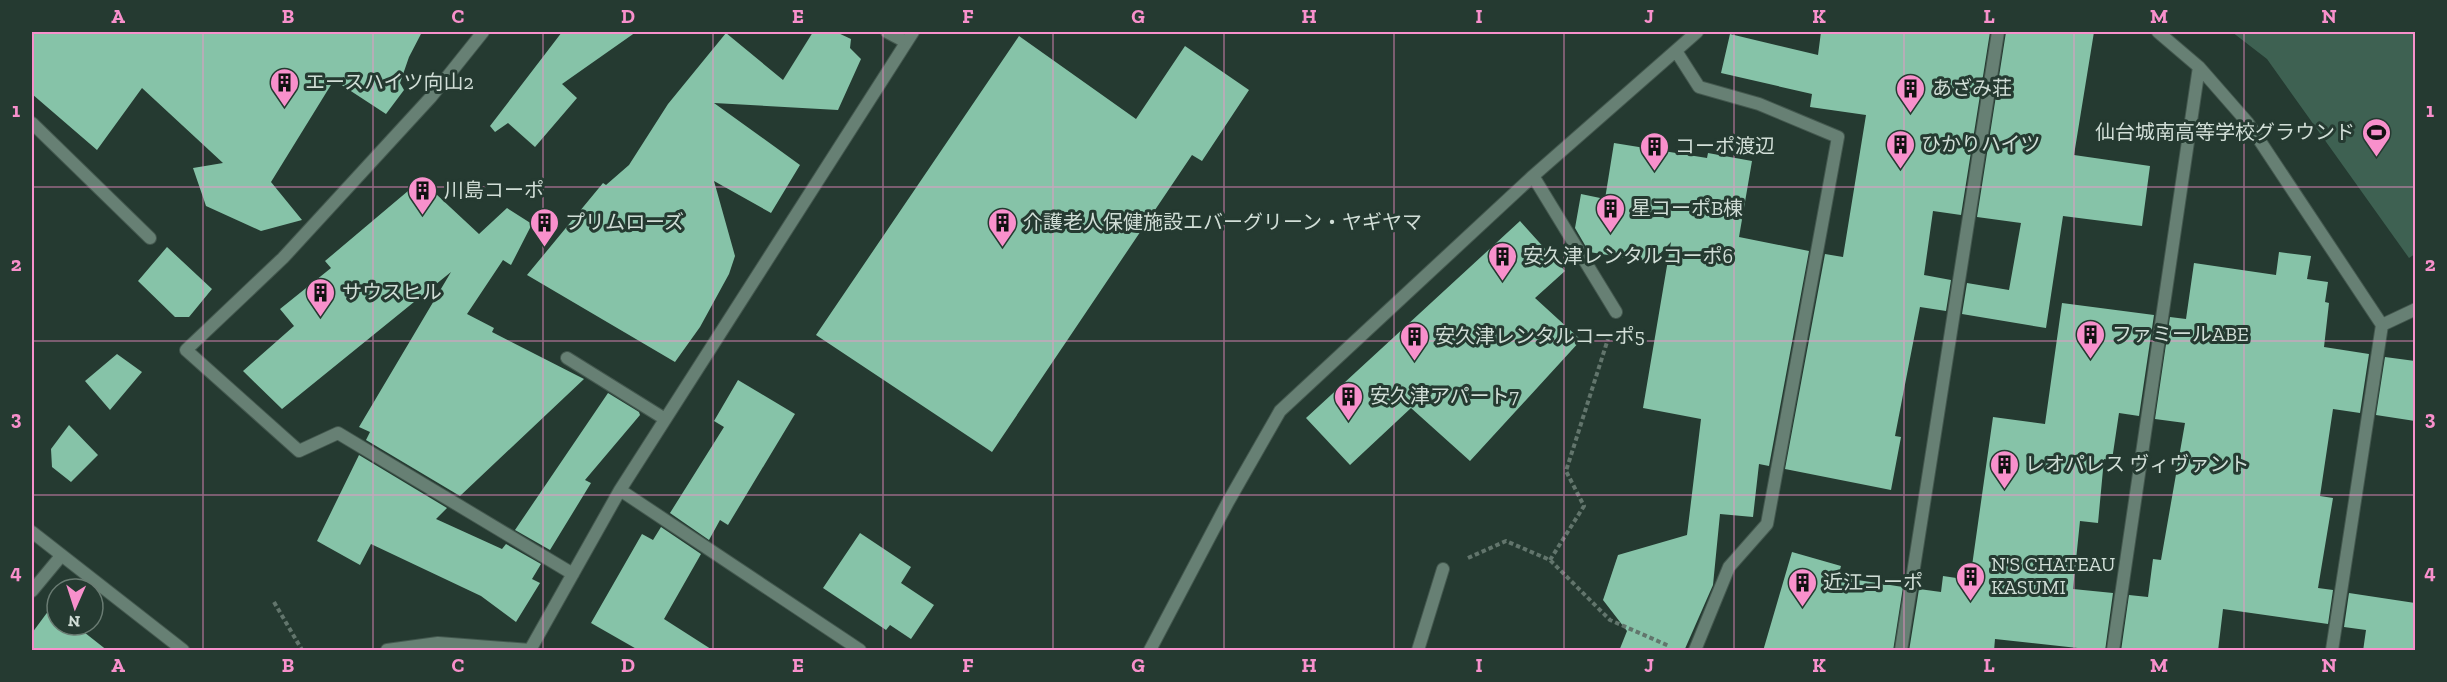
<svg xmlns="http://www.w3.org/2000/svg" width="2447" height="682" viewBox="0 0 2447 682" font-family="'Zilla Slab','Noto Sans JP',serif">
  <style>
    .green { fill: #3e6152 }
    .building { fill: #86c3a8 }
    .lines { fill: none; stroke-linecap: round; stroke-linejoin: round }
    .lane-casing { stroke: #44584f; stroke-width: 14 }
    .street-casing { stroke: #44584f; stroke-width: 14 }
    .path { stroke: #62756c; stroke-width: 4; stroke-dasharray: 4.5 3; stroke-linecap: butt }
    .lane { stroke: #678074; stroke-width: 12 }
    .street { stroke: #678074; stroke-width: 12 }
    .grid { fill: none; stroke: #f890cc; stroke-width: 1.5; stroke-opacity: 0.55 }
    .labels { text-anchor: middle; stroke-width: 6; stroke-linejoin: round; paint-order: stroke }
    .poi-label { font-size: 20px; fill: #d1ded7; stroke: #253a31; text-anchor: start }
    .neatline { fill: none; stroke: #f890cc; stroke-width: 2 }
    .grid-label { font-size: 20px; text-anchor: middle; font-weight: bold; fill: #f890cc }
  </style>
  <rect width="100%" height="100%" fill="#253a31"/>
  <!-- green -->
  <path class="green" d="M 2232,32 L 2415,32 L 2415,254 L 2409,258 L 2267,59 Z"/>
  <!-- building -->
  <path class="building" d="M 32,32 L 422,32 L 409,57 L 400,83 L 404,90 L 386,114 L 334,80 L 271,182 L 302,220 L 261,231 L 206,206 L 193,168 L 223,163 L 142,88 L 97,150 L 32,94 Z
    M 562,32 L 636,32 L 562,84 L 577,98 L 535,147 L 508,123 L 495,132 L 490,126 Z
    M 813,32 L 836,32 L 851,39 L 850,48 L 861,59 L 838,110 L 714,103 L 800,165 L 771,213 L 714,181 L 735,256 L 729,274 L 700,327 L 675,362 L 527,275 L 603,183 L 606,185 L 629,165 L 668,104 L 726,33 L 783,80 Z
    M 1821,32 L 1990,32 L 1961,215 L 1933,211 L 1924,275 L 1951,280 L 1946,311 L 1920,307 L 1895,436 L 1901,437 L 1891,490 L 1785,469 L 1825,254 L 1843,257 L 1866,115 L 1810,107 L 1812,94 L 1721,73 L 1730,34 L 1818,55 Z
    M 2006,32 L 2094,32 L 2074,155 L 2150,166 L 2142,226 L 2063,216 L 2046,328 L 1962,314 L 1967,283 L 2009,290 L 2021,223 L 1977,217 Z
    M 1019,36 L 1136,119 L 1185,46 L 1249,90 L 1202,161 L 1192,155 L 992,452 L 816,335 Z
    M 1614,143 L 1707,158 L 1708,153 L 1752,161 L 1739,237 L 1809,251 L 1769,466 L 1759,464 L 1753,517 L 1720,514 L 1713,585 L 1684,651 L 1619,651 L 1627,631 L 1603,600 L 1618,555 L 1687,535 L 1701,419 L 1643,408 L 1671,242 L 1652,262 L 1589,252 L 1575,228 L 1581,194 L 1605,199 Z
    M 421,180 L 479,234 L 507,208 L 532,224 L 511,265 L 503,260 L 467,314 L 494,328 L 492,332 L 584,379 L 460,496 L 366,440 L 370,432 L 359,427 L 451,272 L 282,409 L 243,371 L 294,326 L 280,309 L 331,268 L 325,261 Z
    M 1520,221 L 1565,271 L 1535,298 L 1581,340 L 1470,461 L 1411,408 L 1350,465 L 1306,418 Z
    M 167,247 L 212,289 L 189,317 L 175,317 L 138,281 Z
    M 2279,252 L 2311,256 L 2307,279 L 2328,282 L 2325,302 L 2329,303 L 2324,347 L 2369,354 L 2360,413 L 2333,409 L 2320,496 L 2333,498 L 2318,588 L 2333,590 L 2328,624 L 2223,609 L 2218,651 L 2121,651 L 2129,595 L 2148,597 L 2153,559 L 2161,560 L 2185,423 L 2155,419 L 2170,317 L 2186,319 L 2194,263 L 2276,275 Z
    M 2062,303 L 2154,315 L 2139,416 L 2119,413 L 2112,460 L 2104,459 L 2098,523 L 2080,521 L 2073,589 L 2113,593 L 2105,651 L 1995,639 L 1994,651 L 1909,651 L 1919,589 L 1941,592 L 1943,576 L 1970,580 L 1993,417 L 2045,424 Z
    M 117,354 L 142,372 L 110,410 L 85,381 Z
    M 2385,357 L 2415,361 L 2415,421 L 2376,415 Z
    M 738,380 L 795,414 L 728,525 L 720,520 L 709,540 L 670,513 L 724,427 L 714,421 Z
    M 608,393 L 639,412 L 640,415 L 585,480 L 591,483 L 550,550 L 515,530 Z
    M 69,425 L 98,455 L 71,482 L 52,467 L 51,449 Z
    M 359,455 L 447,508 L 436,519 L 502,549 L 506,544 L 541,564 L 532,579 L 540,583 L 516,622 L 481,596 L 371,544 L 360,565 L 317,541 Z
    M 661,527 L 701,554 L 664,619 L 714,651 L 640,651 L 591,623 L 642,534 L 653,540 Z
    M 860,533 L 911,567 L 901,583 L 934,605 L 911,639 L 890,625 L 886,630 L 823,588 Z
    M 1792,552 L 1841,566 L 1838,577 L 1903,587 L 1893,651 L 1763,651 Z
    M 2349,593 L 2415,603 L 2415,651 L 2363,651 L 2366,630 L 2344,627 Z
    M 52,606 L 57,611 L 57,625 L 75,625 L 108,651 L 32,651 L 32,633 Z"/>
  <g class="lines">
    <defs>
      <path id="lane" d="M 483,32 L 431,97 L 283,258 L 186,350 L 299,451 L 338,433 L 573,574
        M 887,32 L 906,42
        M 1676,51 L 1699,87 L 1759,104 L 1838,137 L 1767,524 L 1729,567 L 1695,650
        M 32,123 L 150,238
        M 1533,176 L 1616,312
        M 567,358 L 665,419
        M 620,490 L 860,650
        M 32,532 L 183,650
        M 32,591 L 61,556
        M 387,650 L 438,643 L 530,650
        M 530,650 L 620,490 L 913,32
        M 1150,650 L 1228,502 L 1280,411 L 1533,176 L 1697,32
        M 1418,650 L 1443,569"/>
      <path id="street" d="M 2158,32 L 2199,67 L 2248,123 L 2382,325
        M 1901,650 L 1998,32
        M 2113,650 L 2199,67
        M 2332,650 L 2382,325 L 2416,309"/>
    </defs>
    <!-- lane casing -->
    <use href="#lane" class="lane-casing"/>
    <!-- street casing -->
    <use href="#street" class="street-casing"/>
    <!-- path -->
    <path class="path" d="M 1468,558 L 1506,541 L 1550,560 L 1610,620 L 1669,646
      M 1550,560 L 1584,506 L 1566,471 L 1608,339
      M 274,602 L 302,650"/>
    <!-- lane -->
    <use href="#lane" class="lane"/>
    <!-- street -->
    <use href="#street" class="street"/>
  </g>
  <!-- grid -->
  <path class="grid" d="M 203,32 L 203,650M 373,32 L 373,650M 543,32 L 543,650M 713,32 L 713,650M 883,32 L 883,650M 1053,32 L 1053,650M 1224,32 L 1224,650M 1394,32 L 1394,650M 1564,32 L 1564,650M 1734,32 L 1734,650M 1904,32 L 1904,650M 2074,32 L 2074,650M 2244,32 L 2244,650M 32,187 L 2416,187M 32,341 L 2416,341M 32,495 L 2416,495"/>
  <!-- icons -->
  <defs>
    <symbol id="building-pin" viewBox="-11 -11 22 30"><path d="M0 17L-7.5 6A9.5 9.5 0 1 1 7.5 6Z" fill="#f890cc" stroke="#253a31"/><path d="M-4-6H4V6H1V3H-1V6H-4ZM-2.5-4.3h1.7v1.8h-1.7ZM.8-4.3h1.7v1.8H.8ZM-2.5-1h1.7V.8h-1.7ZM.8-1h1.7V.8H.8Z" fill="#111"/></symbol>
    <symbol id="stadium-pin" viewBox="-11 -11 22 30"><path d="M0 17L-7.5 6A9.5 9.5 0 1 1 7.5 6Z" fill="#f890cc" stroke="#253a31"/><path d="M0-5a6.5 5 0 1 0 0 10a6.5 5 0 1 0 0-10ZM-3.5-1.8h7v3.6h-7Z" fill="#111"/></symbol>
  </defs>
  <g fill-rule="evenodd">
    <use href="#building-pin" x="268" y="66" width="33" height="45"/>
    <use href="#building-pin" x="1894" y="72" width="33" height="45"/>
    <use href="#stadium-pin" x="2360" y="116" width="33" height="45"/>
    <use href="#building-pin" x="1884" y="128" width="33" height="45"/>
    <use href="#building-pin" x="1638" y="130" width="33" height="45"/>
    <use href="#building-pin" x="406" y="174" width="33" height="45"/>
    <use href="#building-pin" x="1594" y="192" width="33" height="45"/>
    <use href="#building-pin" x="528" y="206" width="33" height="45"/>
    <use href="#building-pin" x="986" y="206" width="33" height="45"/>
    <use href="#building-pin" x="1486" y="240" width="33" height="45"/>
    <use href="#building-pin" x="304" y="276" width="33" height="45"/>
    <use href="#building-pin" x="2074" y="318" width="33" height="45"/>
    <use href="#building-pin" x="1398" y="320" width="33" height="45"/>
    <use href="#building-pin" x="1332" y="380" width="33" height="45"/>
    <use href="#building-pin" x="1988" y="448" width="33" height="45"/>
    <use href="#building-pin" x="1954" y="560" width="33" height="45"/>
    <use href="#building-pin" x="1786" y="566" width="33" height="45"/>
  </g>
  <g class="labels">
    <!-- poi labels -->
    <g class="poi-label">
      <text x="305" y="89">エースハイツ向山2</text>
      <text x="1932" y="95">あざみ荘</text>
      <text x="2355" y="139" text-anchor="end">仙台城南高等学校グラウンド</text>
      <text x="1921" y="151">ひかりハイツ</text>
      <text x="1675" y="153">コーポ渡辺</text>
      <text x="444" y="197">川島コーポ</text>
      <text x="1631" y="215">星コーポB棟</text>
      <text x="565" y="229">プリムローズ</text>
      <text x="1023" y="229">介護老人保健施設エバーグリーン・ヤギヤマ</text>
      <text x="1523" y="263">安久津レンタルコーポ6</text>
      <text x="342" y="299">サウスヒル</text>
      <text x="2112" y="341">ファミールABE</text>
      <text x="1435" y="343">安久津レンタルコーポ5</text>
      <text x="1370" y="403">安久津アパート7</text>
      <text x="2025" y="471">レオパレス ヴィヴァント</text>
      <text x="1991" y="571">N'S CHATEAU<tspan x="1991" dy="23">KASUMI</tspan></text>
      <text x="1823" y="589">近江コーポ</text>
    </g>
  </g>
  <!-- border -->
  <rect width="2447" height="682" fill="none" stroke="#253a31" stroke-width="66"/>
  <!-- north arrow -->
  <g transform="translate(75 607) rotate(183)"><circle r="28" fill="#253a31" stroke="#6a7c73" stroke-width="1.5"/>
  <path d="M0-4.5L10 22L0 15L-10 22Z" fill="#f890cc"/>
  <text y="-9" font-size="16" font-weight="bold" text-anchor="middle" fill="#d1ded7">N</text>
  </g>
  <rect x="33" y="33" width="2381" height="616" class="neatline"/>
  <g class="grid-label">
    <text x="118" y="23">A</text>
    <text x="288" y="23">B</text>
    <text x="458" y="23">C</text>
    <text x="628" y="23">D</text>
    <text x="798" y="23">E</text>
    <text x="968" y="23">F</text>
    <text x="1138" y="23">G</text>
    <text x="1309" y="23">H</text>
    <text x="1479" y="23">I</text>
    <text x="1649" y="23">J</text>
    <text x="1819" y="23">K</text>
    <text x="1989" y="23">L</text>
    <text x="2159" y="23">M</text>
    <text x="2329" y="23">N</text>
    <text x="16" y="117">1</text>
    <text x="2430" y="117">1</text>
    <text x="16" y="271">2</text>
    <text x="2430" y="271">2</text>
    <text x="16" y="425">3</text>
    <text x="2430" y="425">3</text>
    <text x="16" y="579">4</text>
    <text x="2430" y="579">4</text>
    <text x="118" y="672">A</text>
    <text x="288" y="672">B</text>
    <text x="458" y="672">C</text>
    <text x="628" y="672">D</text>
    <text x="798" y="672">E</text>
    <text x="968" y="672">F</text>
    <text x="1138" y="672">G</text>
    <text x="1309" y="672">H</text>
    <text x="1479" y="672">I</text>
    <text x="1649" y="672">J</text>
    <text x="1819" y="672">K</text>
    <text x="1989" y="672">L</text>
    <text x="2159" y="672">M</text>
    <text x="2329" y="672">N</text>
  </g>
</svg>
